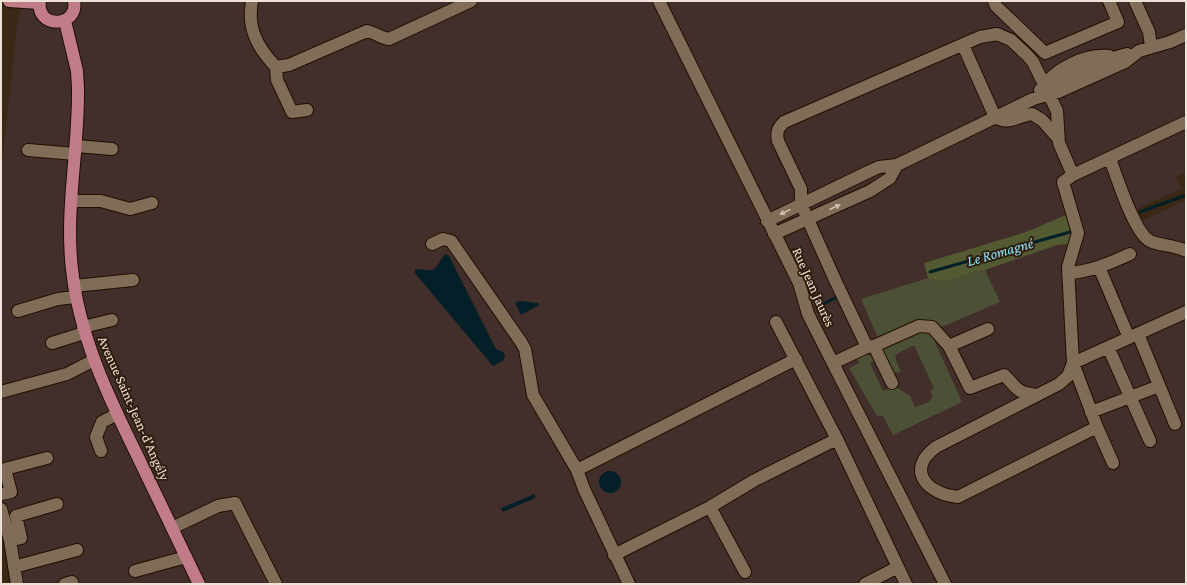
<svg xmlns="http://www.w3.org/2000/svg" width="1187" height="585" viewBox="0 0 1187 585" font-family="'Crimson Pro',serif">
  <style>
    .industrial { fill: #422e2a }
    .green { fill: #4c5035 }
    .forest { fill: #535930 }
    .water { fill: #031f27 }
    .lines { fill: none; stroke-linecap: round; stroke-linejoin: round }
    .stream { stroke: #031f27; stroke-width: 3 }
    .minor-casing { stroke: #201001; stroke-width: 14 }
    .major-casing { stroke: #201001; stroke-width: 14 }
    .minor { stroke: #816d57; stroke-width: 12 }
    .major { stroke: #c27c89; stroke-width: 12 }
    .oneway { fill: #cdbfb0 }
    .labels { text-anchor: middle; stroke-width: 4; stroke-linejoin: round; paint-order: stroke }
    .street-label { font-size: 14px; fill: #eee2d6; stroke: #2f1e0b }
    .water-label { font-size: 15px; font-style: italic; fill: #8de4ff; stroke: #2f1e0b }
  </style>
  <rect width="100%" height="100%" fill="#3a2815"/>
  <!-- industrial -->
  <path class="industrial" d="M 24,1 L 1186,1 L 1186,173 L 1176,176 L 1181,189 L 1137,209 L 1142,221 L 1186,200 L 1186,584 L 12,584 L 1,530 L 1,170 L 18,17 Z"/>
  <!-- green -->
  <path class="green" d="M 985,270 L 1000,302 L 942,327 L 933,321 L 920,319 L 878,338 L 861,299 L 928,278 C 950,287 964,271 985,270 Z
    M 921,331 L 931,333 L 962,402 L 893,435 L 883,416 L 877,416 L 849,368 L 859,363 L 857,359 C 862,355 867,354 873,356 L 876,360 L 870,363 L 883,391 L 896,387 L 910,396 L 915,407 L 929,402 L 933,397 L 930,391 L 934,388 L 914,345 L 895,355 L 896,360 L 901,372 L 893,373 L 882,350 Z"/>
  <!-- forest -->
  <path class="forest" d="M 1066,215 L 1073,239 L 1069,244 L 1057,245 L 985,270 C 964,271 951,287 928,278 L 924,263 L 1026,232 Z"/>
  <!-- water -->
  <path class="water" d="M 446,254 L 449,256 L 496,349 L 503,352 L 505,356 L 504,360 L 493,366 L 415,273 L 415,270 C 421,267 427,273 434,269 C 440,265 440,258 446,254 Z
    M 519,301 L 538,303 L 539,305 L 521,315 L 515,303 Z
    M599 482a11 11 0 1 1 22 0a11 11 0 1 1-22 0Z
    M 535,494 L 535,498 L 503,512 L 501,508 Z"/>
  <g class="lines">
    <!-- stream -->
    <path class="stream" d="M 1140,212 L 1186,195
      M 930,272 L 1070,232
      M 819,306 L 837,297"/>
    <defs>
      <path id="minor" d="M 252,1 C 247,28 257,47 276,67 L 289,65 L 367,31 C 376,33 381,38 389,39 L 471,1
        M 659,1 L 799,283 L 808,314 L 945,584
        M 994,1 L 996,6 L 1045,53 L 1118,22 L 1109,1
        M 1135,1 L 1149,32 L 1151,47
        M 963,45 L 995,117 C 1009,126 1019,115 1032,114 L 1042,120 L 1057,137
        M 276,67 L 277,80 L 292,112 L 307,110
        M 1040,90 C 1055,69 1083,54 1109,56
        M 1042,92 C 1066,73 1097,62 1127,54
        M 76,146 L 112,149
        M 28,150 L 75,154
        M 1110,159 C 1117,177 1134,233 1150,241 C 1161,246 1175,245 1186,251
        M 1073,175 L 1186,122
        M 72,201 L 101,201 L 130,209 L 152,203
        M 767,221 L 868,172 L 879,167 L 897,165 L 1033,99 L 1058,92 L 1125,62 L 1139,51 L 1170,42 L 1186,35
        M 774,234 L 870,191 L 890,178 L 897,165
        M 432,244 L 443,239 L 451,241 L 521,342 L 525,349 L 533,395 L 577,470 L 584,489 L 629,584
        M 1099,267 L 1129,338
        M 1068,273 C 1090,272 1110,263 1130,254
        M 74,286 L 133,280
        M 18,311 L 58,299 L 75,297
        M 776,322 L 837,439 L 906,584
        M 83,327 L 112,320
        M 1138,334 L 1175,424
        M 52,343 L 84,333
        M 874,346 L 892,383
        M 949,346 L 988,329
        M 1108,347 L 1150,441
        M 833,363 L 867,347
        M 1,392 L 67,374 L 94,360
        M 1037,395 C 1014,392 1019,389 1004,375 L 970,388 L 949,346 L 932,327 L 919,326 L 874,346 L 867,347 L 836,282 L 801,204 L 801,189 L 778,141 C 776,132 778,128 784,122 L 980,37 L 997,34 L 1011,40 L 1027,55 L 1033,62 L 1057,111 L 1059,143 L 1073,175 L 1063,182 L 1078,233 L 1068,267 L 1073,363 L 1068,376 L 1059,384 L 936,447 C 905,470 927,494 958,497 L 1097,427
        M 1091,412 L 1159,386
        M 101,451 L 96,437 L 102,422 L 117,414
        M 1113,463 L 1097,427 L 1073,363 L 1186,312
        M 577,470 L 796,359
        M 1,494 L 11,492 L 5,469 L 47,458
        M 710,507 L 755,480 L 837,439
        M 1,509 L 10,540 L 17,584
        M 172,528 L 218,506 L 235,503 L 276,584
        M 10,540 L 21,538 L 16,516 L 57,504
        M 614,555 L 710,507 L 745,572
        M 14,567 L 77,550
        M 135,571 L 186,557
        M 65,584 L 72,582
        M 865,584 L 898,567"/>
      <path id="major" d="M 9,1 L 39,3
        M 40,1 C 35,29 79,28 74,1
        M 65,21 L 77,71 L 78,88 C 79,148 65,209 72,269 C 79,335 107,394 136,453 C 157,497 178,540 199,584"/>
    </defs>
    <!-- minor casing -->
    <use href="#minor" class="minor-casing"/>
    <!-- major casing -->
    <use href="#major" class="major-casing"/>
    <!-- minor -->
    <use href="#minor" class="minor"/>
    <!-- major -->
    <use href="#major" class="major"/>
  </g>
  <!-- one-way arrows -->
  <defs><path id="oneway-solid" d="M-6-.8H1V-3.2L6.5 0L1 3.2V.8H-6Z"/></defs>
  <g class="oneway">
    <use href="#oneway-solid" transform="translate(835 207) rotate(-24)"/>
    <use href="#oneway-solid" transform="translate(785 212) rotate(154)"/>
  </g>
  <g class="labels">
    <!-- street labels -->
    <g class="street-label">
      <text transform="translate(814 287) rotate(66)" y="5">Rue Jean Jaurès</text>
      <text transform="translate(134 408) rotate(66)" y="5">Avenue Saint-Jean-d'Angély</text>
    </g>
    <!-- water labels -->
    <g class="water-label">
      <text transform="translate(1000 252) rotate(-16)" y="5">Le Romagné</text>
    </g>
  </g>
  <!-- border -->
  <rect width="1187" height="585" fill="none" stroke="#eee2d6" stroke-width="4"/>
</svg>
